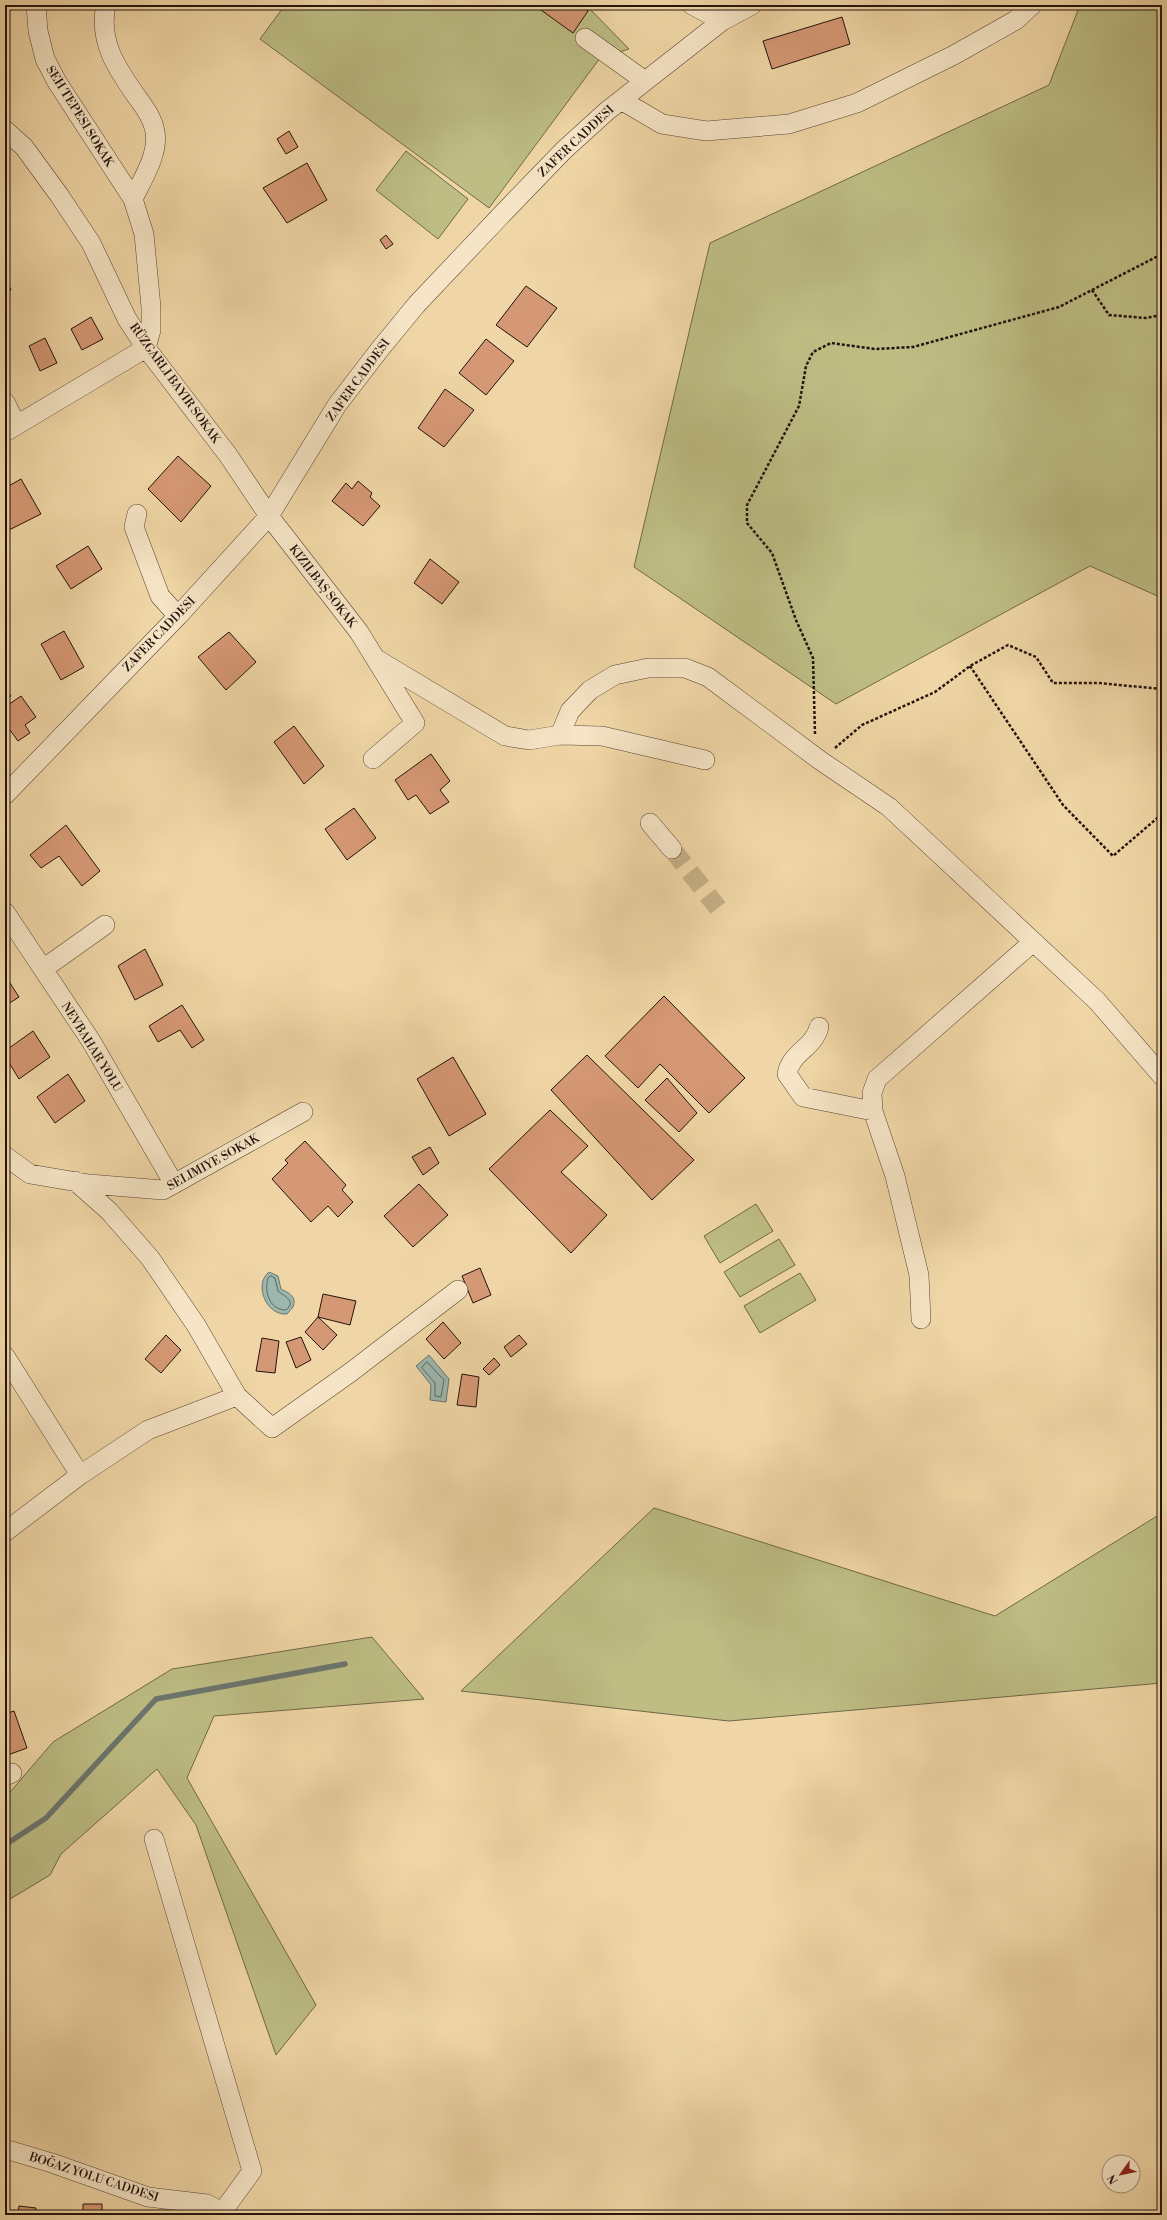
<svg xmlns="http://www.w3.org/2000/svg" width="1167" height="2220" viewBox="0 0 1167 2220" font-family="'Libre Bodoni',serif">
  <style>
    .green { fill: #bdbd84; stroke: #706848 }
    .water { fill: #9bb7ae; stroke: #6b756e }
    .lines { fill: none; stroke-linecap: round; stroke-linejoin: round }
    .shore { stroke: #5f655e; stroke-width: 1 }
    .stream { stroke: #6b756e; stroke-width: 5.5 }
    .building { fill: #d59874; stroke: #23130d }
    .minor-tunnel { stroke: #c7af87; stroke-width: 19; stroke-dasharray: 19 10; stroke-linecap: butt }
    .minor-casing { stroke: #564433; stroke-width: 20 }
    .path { stroke: #23130d; stroke-width: 2.5; stroke-dasharray: 3 2; stroke-linecap: butt }
    .minor { stroke: #f5e4c5; stroke-width: 19 }
    .labels { text-anchor: middle; stroke-width: 3; stroke-linejoin: round; paint-order: stroke }
    .street-label { font-size: 12px; fill: #23130d; stroke: #f5e4c5 }
  </style>
  <rect width="100%" height="100%" fill="#f0d6a6"/>
  <filter id="stains"><feTurbulence type="fractalNoise" baseFrequency=".005" numOctaves="4"/><feColorMatrix values="0 0 0 0 .2 0 0 0 0 .09 0 0 0 0 .02 0 0 0 .5 -.17"/></filter>
  <radialGradient id="worn" r=".72"><stop offset=".6" stop-color="#630" stop-opacity="0"/><stop offset="1" stop-color="#630" stop-opacity=".3"/></radialGradient>
  <!-- green -->
  <path class="green" d="M 285,5 L 586,5 L 629,49 L 600,58 L 489,208 L 260,39 Z
    M 1080,5 L 1162,5 L 1162,598 L 1090,566 L 836,704 L 634,567 L 710,243 L 1049,85 Z
    M 406,151 L 468,199 L 438,239 L 376,190 Z
    M 756,1204 L 773,1231 L 720,1263 L 704,1236 Z
    M 779,1239 L 795,1265 L 740,1297 L 724,1272 Z
    M 800,1273 L 816,1300 L 760,1333 L 744,1306 Z
    M 654,1508 L 995,1616 L 1162,1513 L 1162,1683 L 729,1721 L 461,1691 Z
    M 372,1637 L 424,1699 L 214,1716 L 187,1778 L 316,2005 L 276,2055 L 196,1825 L 157,1769 L 61,1854 L 50,1875 L 5,1902 L 5,1798 L 53,1742 L 172,1669 Z"/>
  <!-- water -->
  <path class="water" d="M 269,1272 L 278,1276 L 281,1289 C 289,1293 297,1296 293,1307 L 287,1314 C 267,1316 253,1285 269,1272 Z
    M 429,1355 L 449,1379 L 446,1402 L 430,1400 L 431,1385 L 416,1366 Z"/>
  <g class="lines">
    <!-- shore -->
    <path class="shore" d="M 271,1276 L 275,1278 L 278,1291 C 284,1296 297,1301 286,1310 C 269,1310 264,1291 268,1278 Z
      M 427,1362 L 444,1380 L 441,1397 L 435,1396 L 435,1383 L 422,1368 Z"/>
    <!-- stream -->
    <path class="stream" d="M 5,1845 L 46,1818 L 156,1699 L 345,1664"/>
  </g>
  <!-- building -->
  <path class="building" d="M 534,5 L 580,5 L 588,11 L 573,33 Z
    M 842,17 L 850,44 L 772,69 L 763,41 Z
    M 289,131 L 298,147 L 286,154 L 277,139 Z
    M 307,163 L 327,200 L 287,223 L 263,188 Z
    M 386,235 L 393,244 L 386,249 L 380,240 Z
    M 5,277 L 11,290 L 5,293 Z
    M 526,286 L 557,308 L 527,347 L 496,325 Z
    M 91,317 L 103,339 L 82,350 L 71,329 Z
    M 45,338 L 57,363 L 40,371 L 29,346 Z
    M 486,339 L 514,361 L 486,395 L 459,373 Z
    M 445,389 L 474,410 L 444,447 L 418,428 Z
    M 178,456 L 211,486 L 181,522 L 148,489 Z
    M 21,479 L 41,514 L 5,532 L 5,488 Z
    M 358,481 L 372,493 L 370,497 L 380,506 L 363,526 L 332,501 L 346,483 L 352,489 Z
    M 88,546 L 102,569 L 71,589 L 56,566 Z
    M 430,559 L 459,582 L 442,604 L 414,583 Z
    M 64,631 L 84,667 L 61,680 L 41,644 Z
    M 229,632 L 256,662 L 226,690 L 198,657 Z
    M 5,688 L 11,696 L 5,700 Z
    M 21,696 L 36,717 L 25,725 L 30,733 L 18,741 L 10,730 L 5,733 L 5,707 Z
    M 294,726 L 324,766 L 304,784 L 274,742 Z
    M 431,754 L 450,781 L 440,790 L 449,802 L 430,814 L 416,795 L 408,800 L 395,780 Z
    M 354,808 L 376,838 L 347,860 L 325,829 Z
    M 66,825 L 100,871 L 82,886 L 59,856 L 41,868 L 30,855 Z
    M 145,949 L 163,985 L 135,1000 L 118,966 Z
    M 6,977 L 19,997 L 5,1006 L 5,978 Z
    M 664,996 L 745,1078 L 709,1113 L 660,1064 L 638,1088 L 605,1056 Z
    M 182,1005 L 204,1040 L 192,1048 L 180,1030 L 158,1042 L 149,1026 Z
    M 33,1031 L 50,1057 L 19,1079 L 5,1056 L 5,1051 Z
    M 587,1055 L 694,1160 L 652,1200 L 551,1090 Z
    M 453,1057 L 486,1114 L 449,1136 L 417,1079 Z
    M 68,1074 L 85,1101 L 55,1123 L 37,1097 Z
    M 667,1078 L 697,1113 L 679,1132 L 645,1100 Z
    M 550,1110 L 588,1146 L 561,1172 L 607,1215 L 571,1253 L 489,1169 Z
    M 305,1141 L 346,1185 L 342,1190 L 353,1202 L 338,1217 L 328,1206 L 311,1222 L 272,1179 L 288,1163 L 285,1160 Z
    M 430,1147 L 439,1163 L 423,1175 L 412,1157 Z
    M 419,1184 L 448,1215 L 413,1247 L 384,1216 Z
    M 480,1268 L 491,1295 L 473,1303 L 462,1276 Z
    M 323,1294 L 356,1301 L 350,1325 L 318,1317 Z
    M 318,1317 L 337,1335 L 323,1350 L 305,1332 Z
    M 443,1322 L 461,1343 L 444,1359 L 426,1339 Z
    M 166,1335 L 181,1350 L 161,1373 L 145,1359 Z
    M 519,1335 L 527,1344 L 511,1357 L 504,1347 Z
    M 301,1337 L 311,1360 L 296,1368 L 286,1342 Z
    M 262,1338 L 279,1341 L 275,1373 L 256,1371 Z
    M 494,1358 L 500,1365 L 489,1375 L 483,1369 Z
    M 462,1374 L 479,1377 L 476,1407 L 457,1405 Z
    M 14,1711 L 27,1748 L 5,1756 L 5,1714 Z
    M 83,2204 L 102,2204 L 102,2215 L 83,2215 Z
    M 19,2206 L 36,2208 L 35,2215 L 18,2215 Z"/>
  <g class="lines">
    <!-- minor-tunnel -->
    <path class="minor-tunnel" d="M 672,849 L 718,908"/>
    <defs>
      <path id="minor" d="M 106,5 C 98,41 117,69 137,97 C 145,108 153,119 155,132 C 159,154 142,180 133,199
        M 692,5 L 722,21
        M 585,38 L 645,81
        M 621,100 L 662,124 L 706,131 L 789,124 L 857,103 L 954,55 L 1016,20 L 1032,5
        M 5,130 L 24,147 L 59,195 L 91,243 L 127,319 L 146,348 L 228,455 L 269,516 L 359,632 L 415,723 L 373,759
        M 5,402 L 16,424
        M 5,432 L 146,348 L 151,330 L 151,307 L 144,234 L 133,199 L 57,82 L 45,59 L 38,31 L 36,5
        M 137,514 L 134,527 L 160,596 L 178,616
        M 378,660 L 505,736 L 529,740 L 560,735 L 602,736 L 705,760
        M 560,735 L 570,711 L 590,690 L 615,675 L 648,668 L 685,668 L 708,677 L 821,761 L 889,807 L 1097,1001 L 1162,1076
        M 5,795 L 178,616 L 269,516 L 337,405 L 380,349 L 417,304 L 507,209 L 564,150 L 607,111 L 722,21 L 752,5
        M 650,823 L 672,849
        M 5,912 L 91,1041 L 174,1184
        M 43,969 L 105,925
        M 819,1027 C 814,1048 791,1052 787,1074 L 803,1097 L 873,1111
        M 5,1156 L 30,1174 L 89,1184 L 163,1190 L 303,1112
        M 75,1181 L 109,1211 L 150,1258 L 196,1325 L 237,1396 L 272,1428 L 351,1372 L 458,1290
        M 921,1319 L 919,1275 L 895,1176 L 873,1111 L 872,1093 L 877,1079 L 1033,942
        M 5,1356 L 80,1475
        M 5,1532 L 80,1475 L 148,1430 L 237,1396
        M 5,1776 L 12,1773
        M 154,1839 L 252,2171 L 223,2211
        M 5,2149 L 52,2163 L 148,2197 L 207,2204 L 228,2215"/>
    </defs>
    <!-- minor casing -->
    <use href="#minor" class="minor-casing"/>
    <!-- path -->
    <path class="path" d="M 1092,290 L 1109,315 L 1146,318 L 1162,315
      M 970,666 L 1063,805 L 1113,856 L 1162,814
      M 815,734 L 813,658 L 796,620 L 772,553 L 747,523 L 747,505 L 799,406 L 806,366 L 813,352 L 831,343 L 875,349 L 913,347 L 1059,307 L 1162,254
      M 835,748 L 862,725 L 935,692 L 970,666 L 1008,645 L 1036,657 L 1053,683 L 1098,683 L 1162,689"/>
    <!-- minor -->
    <use href="#minor" class="minor"/>
  </g>
  <g class="labels">
    <!-- street labels -->
    <g class="street-label">
      <text transform="translate(80 116) rotate(58)" y="4">SEH TEPESI SOKAK</text>
      <text transform="translate(576 141) rotate(-43)" y="4">ZAFER CADDESI</text>
      <text transform="translate(358 380) rotate(-54)" y="4">ZAFER CADDESI</text>
      <text transform="translate(175 383) rotate(54)" y="4">RÜZGARLI BAYIR SOKAK</text>
      <text transform="translate(323 586) rotate(52)" y="4">KIZILBAŞ SOKAK</text>
      <text transform="translate(159 634) rotate(-46)" y="4">ZAFER CADDESI</text>
      <text transform="translate(92 1047) rotate(58)" y="4">NEVBAHAR YOLU</text>
      <text transform="translate(213 1162) rotate(-29)" y="4">SELIMIYE SOKAK</text>
      <text transform="translate(94 2177) rotate(18)" y="4">BOĞAZ YOLU CADDESI</text>
    </g>
  </g>
  <!-- margin -->
  <rect width="1167" height="2220" fill="none" stroke="#f0d6a6" stroke-width="20"/>
  <rect x="6" y="6" width="1155" height="2208" fill="none" stroke="#23130d" stroke-width="2"/>
  <rect x="10" y="10" width="1147" height="2200" fill="none" stroke="#23130d"/>
  <!-- north arrow -->
  <g transform="translate(1121 2174) rotate(237)"><circle r="19" fill="#f5e4c5" stroke="#a1907b"/>
  <path d="M0-3L7 15L0 10L-7 15Z" fill="#8f2418"/>
  <text y="-6" font-size="11" font-weight="bold" text-anchor="middle" fill="#23130d">N</text>
  </g>
  <rect width="100%" height="100%" filter="url(#stains)"/>
  <rect width="100%" height="100%" fill="url(#worn)"/>
</svg>
